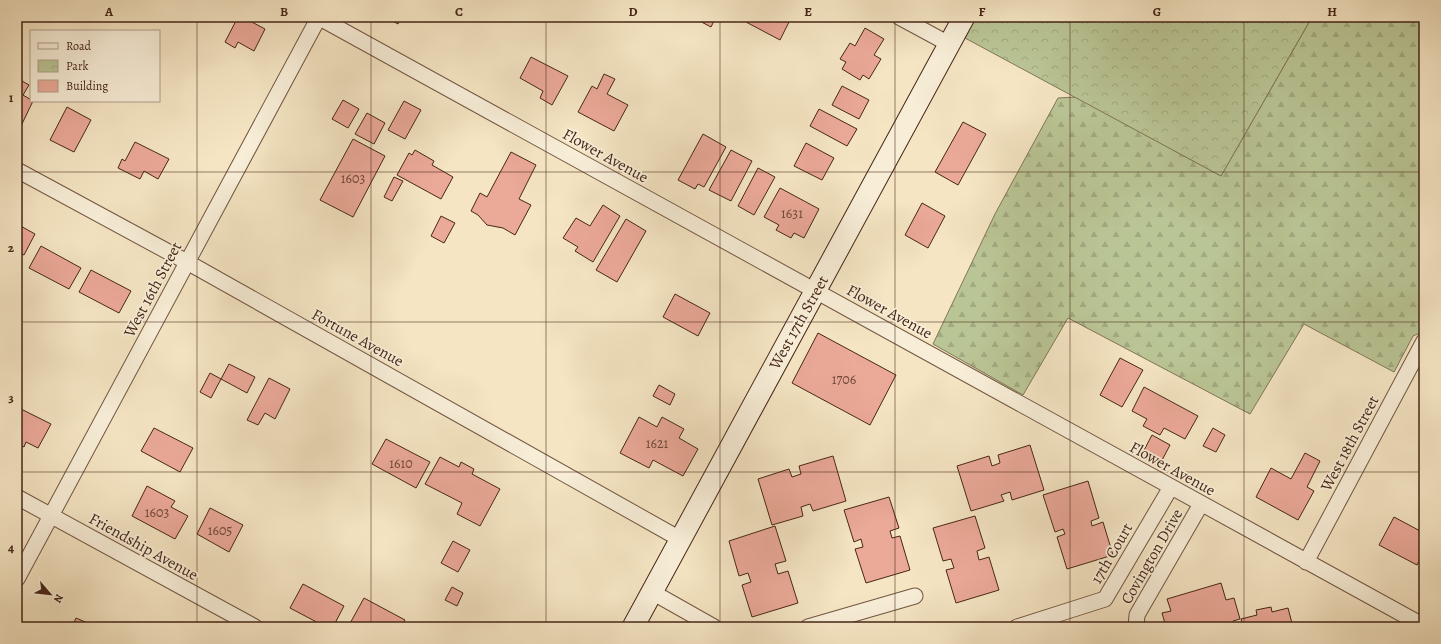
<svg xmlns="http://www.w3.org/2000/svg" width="1441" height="644" viewBox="0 0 1441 644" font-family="Alegreya,serif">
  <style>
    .forest { fill: url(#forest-firs); stroke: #807656 }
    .park { fill: url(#park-crowns); stroke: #807656 }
    .building { fill: #eba998; stroke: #462617 }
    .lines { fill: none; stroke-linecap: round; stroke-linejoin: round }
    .street-casing { stroke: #725642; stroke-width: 17 }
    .secondary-casing { stroke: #462617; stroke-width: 23 }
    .street { stroke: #f8eed8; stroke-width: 15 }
    .secondary { stroke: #f8eed8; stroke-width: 21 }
    .grid { fill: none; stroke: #462617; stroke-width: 1; stroke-opacity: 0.55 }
    .labels { text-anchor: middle; stroke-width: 3.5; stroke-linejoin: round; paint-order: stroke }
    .number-label { font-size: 14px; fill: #6f4737 }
    .street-label { font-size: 16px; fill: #462617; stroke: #f8eed8 }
    .neatline { fill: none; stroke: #462617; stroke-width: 1.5 }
    .grid-label { font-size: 13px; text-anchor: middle; font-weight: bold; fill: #462617 }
  </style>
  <defs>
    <pattern id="forest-firs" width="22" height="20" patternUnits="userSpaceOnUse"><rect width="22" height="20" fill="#bac595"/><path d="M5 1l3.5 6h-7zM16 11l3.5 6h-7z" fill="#a1a980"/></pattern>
    <pattern id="park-crowns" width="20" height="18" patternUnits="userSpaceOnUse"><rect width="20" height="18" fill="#bac595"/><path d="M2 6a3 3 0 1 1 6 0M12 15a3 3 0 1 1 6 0" fill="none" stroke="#a1a980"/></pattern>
  </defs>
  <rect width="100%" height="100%" fill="#f5e5c3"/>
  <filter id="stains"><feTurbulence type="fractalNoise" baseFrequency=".005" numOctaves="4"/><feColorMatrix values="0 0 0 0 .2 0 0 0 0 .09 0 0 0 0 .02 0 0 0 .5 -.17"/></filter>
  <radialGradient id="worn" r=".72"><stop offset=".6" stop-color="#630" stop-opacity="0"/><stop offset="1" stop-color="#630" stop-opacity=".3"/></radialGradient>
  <!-- forest -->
  <path class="forest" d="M 1312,17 L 1424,17 L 1424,331 L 1413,336 L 1394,372 L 1304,324 L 1250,414 L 1068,318 L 1023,395 L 933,344 L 995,214 L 1058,98 L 1076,97 L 1221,176 Z"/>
  <!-- park -->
  <path class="park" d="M 976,17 L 1312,17 L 1221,176 L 965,38 Z"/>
  <!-- building -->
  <path class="building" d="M 238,17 L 251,17 L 252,18 L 250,21 L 265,29 L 254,51 L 238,42 L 235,48 L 225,42 Z
    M 385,17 L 401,17 L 398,24 Z
    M 692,17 L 716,17 L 711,27 Z
    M 749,17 L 790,17 L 791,18 L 780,40 L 746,22 Z
    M 865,28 L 884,39 L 874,55 L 881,59 L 869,79 L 863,75 L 860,80 L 842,69 L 846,62 L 840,59 L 850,43 L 855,46 Z
    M 531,57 L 568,76 L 552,105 L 540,98 L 543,91 L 520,78 Z
    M 604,74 L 615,79 L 607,94 L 628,105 L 614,131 L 578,112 L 592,86 L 597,89 Z
    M 17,78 L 29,85 L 23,95 L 33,101 L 21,126 L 17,124 Z
    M 842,86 L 869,100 L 859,119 L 832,105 Z
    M 343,100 L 359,109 L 348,128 L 332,119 Z
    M 404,101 L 421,110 L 405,139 L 388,130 Z
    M 67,107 L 91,120 L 74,152 L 50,140 Z
    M 819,109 L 857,129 L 847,146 L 810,126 Z
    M 367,113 L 385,123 L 374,144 L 355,134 Z
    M 963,122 L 986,134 L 958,185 L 935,172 Z
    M 703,134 L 726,147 L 704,187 L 698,184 L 695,189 L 678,180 Z
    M 353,139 L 385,156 L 353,217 L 320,200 Z
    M 135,142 L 169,159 L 158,179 L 144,171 L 140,179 L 118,168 L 122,159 L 125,161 Z
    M 806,143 L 834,158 L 822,180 L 794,166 Z
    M 415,150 L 434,161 L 432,165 L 453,177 L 441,199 L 397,175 L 409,153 L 412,155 Z
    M 731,150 L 752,161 L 731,201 L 709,190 Z
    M 511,152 L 536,165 L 519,199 L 531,205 L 515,235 L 503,228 L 487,225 L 478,215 L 471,211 L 480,193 L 487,197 Z
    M 758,168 L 775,177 L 754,215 L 738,206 Z
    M 394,177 L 403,181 L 392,201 L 384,197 Z
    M 780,188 L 819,209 L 804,238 L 794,233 L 791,238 L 776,230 L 779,225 L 764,217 Z
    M 922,203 L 945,216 L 928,248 L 905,235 Z
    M 603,205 L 620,216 L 593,262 L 575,251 L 578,247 L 563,238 L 576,218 L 590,226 Z
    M 441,216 L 455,223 L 444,243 L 431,236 Z
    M 626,219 L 646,231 L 617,282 L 596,270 Z
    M 17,224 L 35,234 L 24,255 L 17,252 Z
    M 41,246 L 81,268 L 69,289 L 29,268 Z
    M 91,270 L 131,291 L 119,313 L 79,292 Z
    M 675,294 L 710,313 L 698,336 L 663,317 Z
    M 818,333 L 896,375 L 870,425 L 792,383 Z
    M 1120,358 L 1143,370 L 1122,407 L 1100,395 Z
    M 229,364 L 255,377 L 247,393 L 221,379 Z
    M 210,373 L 221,379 L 211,398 L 200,392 Z
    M 269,378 L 290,389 L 275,419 L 265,413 L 258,425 L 247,420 Z
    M 659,385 L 675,394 L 670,405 L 653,396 Z
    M 1144,387 L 1198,416 L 1185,439 L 1164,428 L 1160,435 L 1143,426 L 1147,419 L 1132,411 Z
    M 17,407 L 51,424 L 38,448 L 26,442 L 24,447 L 17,443 Z
    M 639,417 L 657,427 L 662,417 L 684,429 L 679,438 L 698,449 L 683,476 L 653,460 L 649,468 L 620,453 Z
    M 154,428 L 193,448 L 180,472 L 141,451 Z
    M 1213,428 L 1225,435 L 1216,452 L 1203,446 Z
    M 1152,435 L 1170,445 L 1159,466 L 1141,456 Z
    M 386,439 L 430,462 L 416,488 L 372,464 Z
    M 1030,445 L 1044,490 L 1012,500 L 1010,492 L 1001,495 L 1004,501 L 971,511 L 957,466 L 989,456 L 992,466 L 1000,463 L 998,455 Z
    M 1305,453 L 1320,461 L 1307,487 L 1314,491 L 1298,520 L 1256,497 L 1271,468 L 1291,479 Z
    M 833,456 L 846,501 L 813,511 L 810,504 L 801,507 L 803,516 L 772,525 L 758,479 L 789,469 L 792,477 L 801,474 L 799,466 Z
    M 440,457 L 459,467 L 461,462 L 474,469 L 472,474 L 500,489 L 480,526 L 457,514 L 462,503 L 425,484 Z
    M 1088,481 L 1099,518 L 1091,521 L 1092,526 L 1103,522 L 1113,555 L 1067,569 L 1057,537 L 1065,534 L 1063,529 L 1055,532 L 1043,495 Z
    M 147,486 L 175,501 L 171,507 L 188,516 L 175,539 L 132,516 Z
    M 889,497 L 899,528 L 890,531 L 892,538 L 900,536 L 910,570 L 866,583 L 855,549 L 863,547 L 861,539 L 854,542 L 844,510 Z
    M 210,508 L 243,525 L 229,552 L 197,534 Z
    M 975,516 L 985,548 L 977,551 L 979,560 L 989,557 L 999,590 L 956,603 L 946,570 L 954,568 L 951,559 L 943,561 L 933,528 Z
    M 1394,517 L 1424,533 L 1424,551 L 1417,565 L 1379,545 Z
    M 775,526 L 786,561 L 775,564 L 778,574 L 788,571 L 798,603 L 752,617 L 742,585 L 751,582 L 748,573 L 739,576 L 729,541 Z
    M 453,541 L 470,550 L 458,572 L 441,563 Z
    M 1221,583 L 1226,600 L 1234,598 L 1240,619 L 1233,621 L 1234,627 L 1166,627 L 1162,613 L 1171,611 L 1167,599 Z
    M 303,584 L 344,606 L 333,627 L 326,627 L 290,608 Z
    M 452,587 L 463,593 L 457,606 L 445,600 Z
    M 364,598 L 405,620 L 401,627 L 348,627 Z
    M 1271,607 L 1272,612 L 1288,608 L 1293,627 L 1243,627 L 1241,619 L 1257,615 L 1256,610 Z
    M 76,618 L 97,627 L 72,627 Z"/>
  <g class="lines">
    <defs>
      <path id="street" d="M 318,17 L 1424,626
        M 899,17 L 949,44
        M 17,170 L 187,262 L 680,539
        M 17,497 L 255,627
        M 1306,562 L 1424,341
        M 17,579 L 319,17
        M 652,592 L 714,627
        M 808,627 L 915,596
        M 1017,627 L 1105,599 L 1171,487
        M 1136,627 L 1137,615 L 1201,504"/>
      <path id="secondary" d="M 633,627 L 964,17"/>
    </defs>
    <!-- street casing -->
    <use href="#street" class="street-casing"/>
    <!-- secondary casing -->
    <use href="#secondary" class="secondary-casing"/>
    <!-- street -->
    <use href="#street" class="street"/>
    <!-- secondary -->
    <use href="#secondary" class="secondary"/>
  </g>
  <!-- grid -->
  <path class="grid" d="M 197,17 L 197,627M 371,17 L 371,627M 546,17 L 546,627M 720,17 L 720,627M 895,17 L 895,627M 1070,17 L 1070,627M 1244,17 L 1244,627M 17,172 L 1424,172M 17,322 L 1424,322M 17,472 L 1424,472"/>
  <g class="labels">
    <!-- number labels -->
    <g class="number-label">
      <text x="353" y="183">1603</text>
      <text x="792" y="218">1631</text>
      <text x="844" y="384">1706</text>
      <text x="657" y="448">1621</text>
      <text x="401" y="468">1610</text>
      <text x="157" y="517">1603</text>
      <text x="220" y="535">1605</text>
    </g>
    <!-- street labels -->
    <g class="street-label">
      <text transform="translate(606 155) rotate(29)" y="6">Flower Avenue</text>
      <text transform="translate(152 289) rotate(-62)" y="6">West 16th Street</text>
      <text transform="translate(890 311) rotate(29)" y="6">Flower Avenue</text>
      <text transform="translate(798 322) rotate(-61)" y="6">West 17th Street</text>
      <text transform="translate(358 337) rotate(29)" y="6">Fortune Avenue</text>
      <text transform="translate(1349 443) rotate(-62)" y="6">West 18th Street</text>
      <text transform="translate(1173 468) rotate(29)" y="6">Flower Avenue</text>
      <text transform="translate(144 546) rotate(29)" y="6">Friendship Avenue</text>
      <text transform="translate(1111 553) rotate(-60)" y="6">17th Court</text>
      <text transform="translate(1151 556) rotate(-60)" y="6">Covington Drive</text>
    </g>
  </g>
  <!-- margin -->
  <rect width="1441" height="644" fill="none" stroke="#f5e5c3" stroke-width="44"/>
  <!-- legend -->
  <rect x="30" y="30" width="130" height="72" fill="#f8eed8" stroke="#b19e8b"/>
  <rect x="38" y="43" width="20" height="6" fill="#f8eed8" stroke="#b19e8b"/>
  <text x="66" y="50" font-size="12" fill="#462617">Road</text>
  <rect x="38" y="60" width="20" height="12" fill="url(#park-crowns)" stroke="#b19e8b"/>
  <text x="66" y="70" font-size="12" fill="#462617">Park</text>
  <rect x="38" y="80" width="20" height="12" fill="#eba998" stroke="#b19e8b"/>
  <text x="66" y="90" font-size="12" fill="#462617">Building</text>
  <!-- north arrow -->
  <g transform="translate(50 594) rotate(118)" stroke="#f8eed8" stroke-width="3" paint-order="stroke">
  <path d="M0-3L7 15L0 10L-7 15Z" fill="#462617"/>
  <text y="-6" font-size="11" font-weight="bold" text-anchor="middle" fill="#462617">N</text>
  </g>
  <rect x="22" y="22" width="1397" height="600" class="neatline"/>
  <g class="grid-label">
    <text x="109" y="16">A</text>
    <text x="284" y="16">B</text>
    <text x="459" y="16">C</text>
    <text x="633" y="16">D</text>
    <text x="808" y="16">E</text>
    <text x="982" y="16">F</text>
    <text x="1157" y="16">G</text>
    <text x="1332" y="16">H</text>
    <text x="11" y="102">1</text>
    <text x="11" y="252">2</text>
    <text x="11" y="402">3</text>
    <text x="11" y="552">4</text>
  </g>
  <rect width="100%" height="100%" filter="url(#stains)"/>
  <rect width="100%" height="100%" fill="url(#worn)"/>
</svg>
